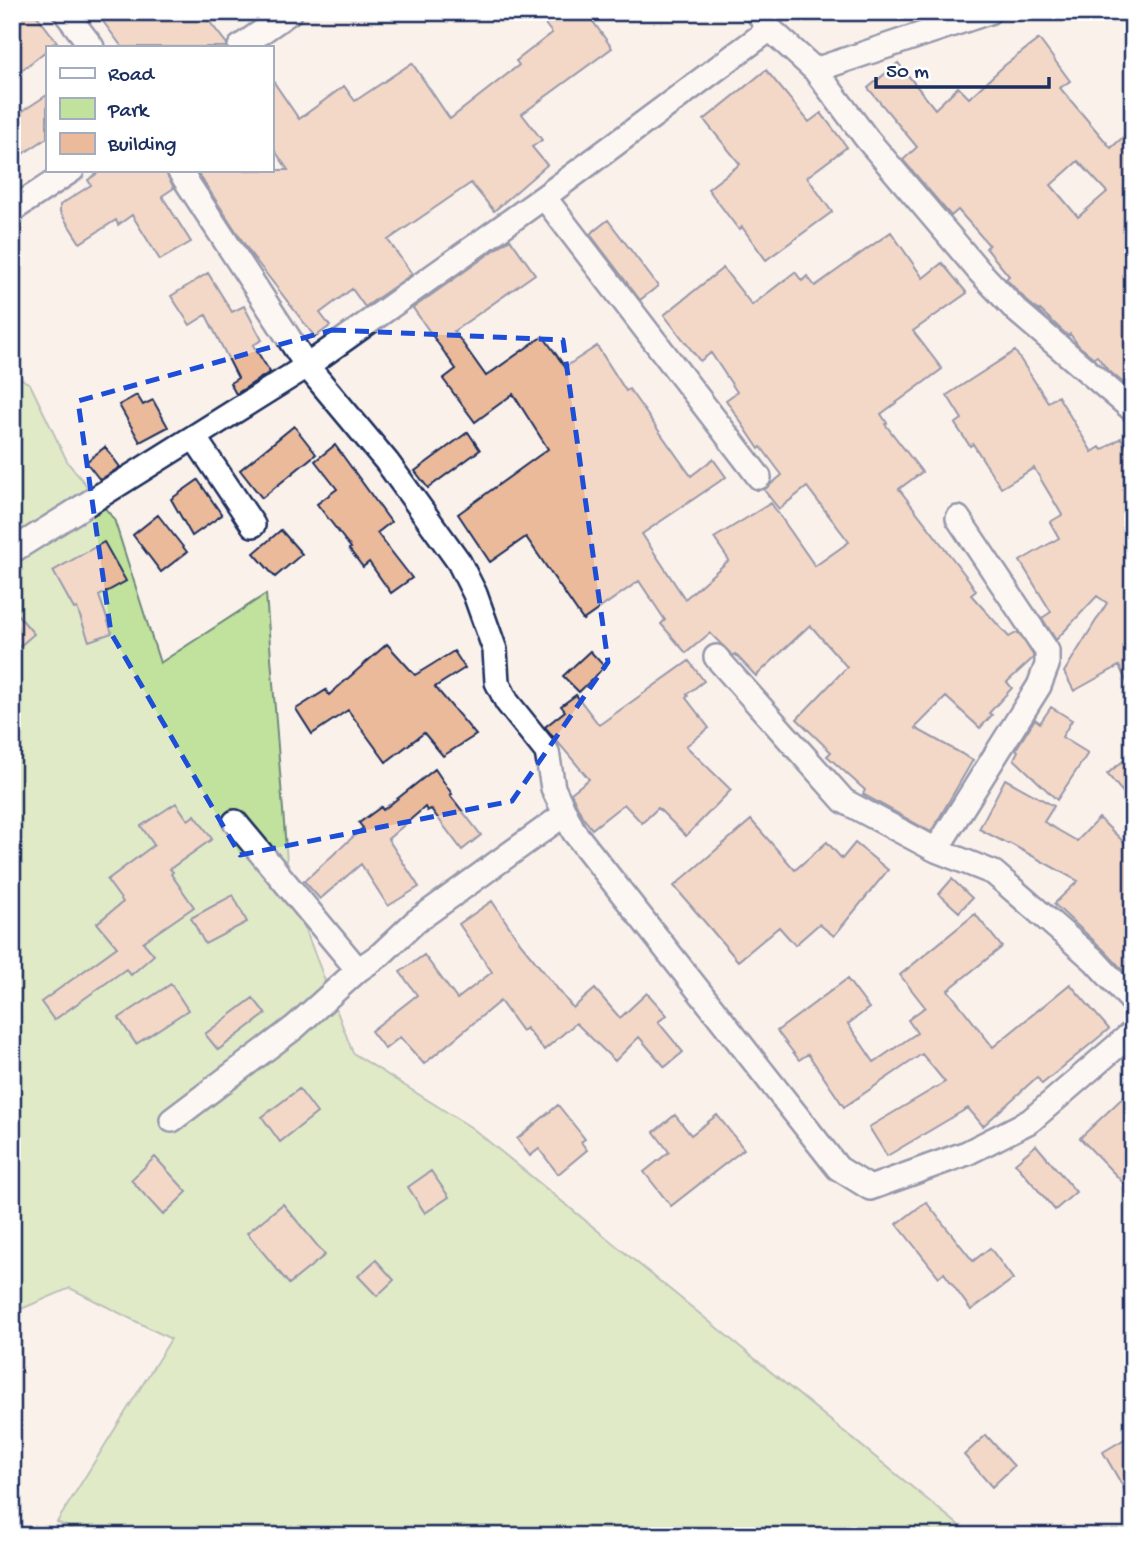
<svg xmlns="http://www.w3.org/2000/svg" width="1145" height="1548" viewBox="0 0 1145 1548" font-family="'Gochi Hand',sans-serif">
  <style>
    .green { fill: #c0e29c; stroke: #6e887d; stroke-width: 2 }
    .building { fill: #eaba9b; stroke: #1b2f5e; stroke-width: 2; fill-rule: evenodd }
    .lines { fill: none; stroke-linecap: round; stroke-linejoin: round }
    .minor-casing { stroke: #1b2f5e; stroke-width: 28 }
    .minor { stroke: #fff; stroke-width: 23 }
    .marked { fill: none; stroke: #1d4ed8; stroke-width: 5; stroke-dasharray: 14 9; stroke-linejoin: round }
  </style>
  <rect width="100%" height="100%" fill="#fbf1eb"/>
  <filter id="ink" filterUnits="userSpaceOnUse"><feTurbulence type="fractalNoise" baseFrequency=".0143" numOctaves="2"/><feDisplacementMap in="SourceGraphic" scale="14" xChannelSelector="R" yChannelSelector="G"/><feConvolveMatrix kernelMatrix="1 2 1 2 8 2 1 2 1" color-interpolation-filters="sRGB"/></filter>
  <g filter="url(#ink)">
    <!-- green -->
    <path class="green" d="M 12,374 L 30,384 L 68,463 L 114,519 L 160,663 L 266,594 L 289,887 L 353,1053 L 472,1128 L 972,1536 L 87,1536 L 57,1522 L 171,1339 L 70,1288 L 12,1313 Z"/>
    <!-- building -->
    <path class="building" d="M 12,12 L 34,12 L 57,42 L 47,47 L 47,50 L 12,78 Z
      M 96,12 L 202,12 L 227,44 L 226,47 L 122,47 Z
      M 560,12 L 586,12 L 612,48 L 522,114 L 542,140 L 532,147 L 547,165 L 494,211 L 471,183 L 388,240 L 412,274 L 365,307 L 352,289 L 320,313 L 330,326 L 315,337 L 251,254 L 196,170 L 288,170 L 271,145 L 271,78 L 299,119 L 344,86 L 355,101 L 412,63 L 450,119 L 519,65 L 516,61 L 552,33 L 545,24 Z
      M 1039,39 L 1070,81 L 1060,88 L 1111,148 L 1133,128 L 1133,391 L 1108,370 L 1097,356 L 1094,358 L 1079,346 L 1070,334 L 1068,336 L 1040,310 L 1039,311 L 1027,301 L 1006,279 L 1009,276 L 986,248 L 989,245 L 958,210 L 951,216 L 903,160 L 917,147 L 868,88 L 898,63 L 935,109 L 958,87 L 969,98 L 1005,65 ZM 1078,161 L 1107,192 L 1078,217 L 1051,185 Z
      M 766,70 L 809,122 L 821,113 L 847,147 L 807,177 L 832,212 L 766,260 L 742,227 L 739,230 L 708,189 L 740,164 L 704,120 Z
      M 47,95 L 47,138 L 12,161 L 12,118 Z
      M 102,170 L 165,170 L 174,188 L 162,196 L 191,242 L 160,260 L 132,215 L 118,225 L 116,220 L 80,243 L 60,212 L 60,205 L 91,185 L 88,180 Z
      M 608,220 L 658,286 L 640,300 L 590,234 Z
      M 891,232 L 923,278 L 942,263 L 967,293 L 913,331 L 942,369 L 881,414 L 887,423 L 885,424 L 922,472 L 899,489 L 969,580 L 976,591 L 971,595 L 1009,637 L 1018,632 L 1033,655 L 1033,658 L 1007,682 L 1012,688 L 989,713 L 992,715 L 980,728 L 946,697 L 915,728 L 973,760 L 931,832 L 863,794 L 865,790 L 827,756 L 831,752 L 797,719 L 847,667 L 810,625 L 756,676 L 735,654 L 733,656 L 710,633 L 686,653 L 661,624 L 665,620 L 639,581 L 583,620 L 526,537 L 490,562 L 458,514 L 548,449 L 513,394 L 475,422 L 443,379 L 456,369 L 413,308 L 510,239 L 535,274 L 454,331 L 486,376 L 543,336 L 565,367 L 597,346 L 626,391 L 629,389 L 691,476 L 713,459 L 726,477 L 642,534 L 685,599 L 729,560 L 714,538 L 771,503 L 815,566 L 849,542 L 807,487 L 779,509 L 764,490 L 782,475 L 761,447 L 759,449 L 726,400 L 737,392 L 711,353 L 700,361 L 664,315 L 723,268 L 752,305 L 795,272 L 802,281 L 807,276 L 815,286 Z
      M 208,273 L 232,312 L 244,306 L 262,340 L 253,345 L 270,372 L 236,394 L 230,383 L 238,378 L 206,315 L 190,325 L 171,296 Z
      M 1015,351 L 1048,402 L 1058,396 L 1092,452 L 1100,447 L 1102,450 L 1121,438 L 1133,457 L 1133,694 L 1119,666 L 1074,691 L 1064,672 L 1107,603 L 1097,596 L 1056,640 L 1042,618 L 1051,612 L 1020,561 L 1059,538 L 1050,522 L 1062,515 L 1034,468 L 1001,488 L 973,444 L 970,446 L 955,424 L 962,419 L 947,395 Z
      M 137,395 L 143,405 L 153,400 L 168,427 L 140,442 L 119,405 Z
      M 294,426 L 316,454 L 262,498 L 240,470 Z
      M 468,432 L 480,450 L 428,488 L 415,471 Z
      M 335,445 L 391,522 L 377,533 L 412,578 L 391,593 L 369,562 L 363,567 L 349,549 L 351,548 L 317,504 L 337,489 L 315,461 Z
      M 105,447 L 120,467 L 100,480 L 86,462 Z
      M 198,480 L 222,515 L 192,536 L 171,499 Z
      M 158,515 L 187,552 L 161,572 L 133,535 Z
      M 281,530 L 302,554 L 275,577 L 254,553 Z
      M 104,542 L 126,581 L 99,596 L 112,633 L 89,641 L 77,608 L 74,609 L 53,571 Z
      M 12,608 L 34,634 L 12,653 Z
      M 387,644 L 415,675 L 454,651 L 465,668 L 435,687 L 476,735 L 443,756 L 424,733 L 386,762 L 348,710 L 312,734 L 296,709 L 326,690 L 329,695 Z
      M 590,651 L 605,667 L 579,692 L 563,676 Z
      M 689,661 L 704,681 L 687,694 L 688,696 L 686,698 L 709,728 L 686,746 L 731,790 L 686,836 L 658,808 L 642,823 L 624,804 L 592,829 L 582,816 L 571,793 L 589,779 L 545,727 L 565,711 L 561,706 L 576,695 L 599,725 Z
      M 1051,707 L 1072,720 L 1062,737 L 1088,753 L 1057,800 L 1014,759 L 1018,751 L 1016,749 L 1035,719 L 1040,723 Z
      M 1133,753 L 1133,804 L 1107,774 Z
      M 435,769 L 452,794 L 450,795 L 481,835 L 462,850 L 431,809 L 427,811 L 425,807 L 388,839 L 419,887 L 388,906 L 361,864 L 320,899 L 304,881 L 363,828 L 359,823 L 381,807 L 383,810 Z
      M 1005,779 L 1054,806 L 1044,822 L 1077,841 L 1099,818 L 1133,851 L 1133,981 L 1104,950 L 1054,904 L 1078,881 L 1009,843 L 1008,844 L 979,829 Z
      M 176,803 L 188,820 L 195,815 L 212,839 L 170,869 L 173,872 L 171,874 L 194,907 L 143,942 L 154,955 L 131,975 L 126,969 L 54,1020 L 41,1002 L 117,947 L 97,923 L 123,902 L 107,880 L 154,845 L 141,826 Z
      M 751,820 L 795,870 L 827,842 L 842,859 L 855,843 L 888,870 L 834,936 L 819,924 L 795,945 L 779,927 L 738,961 L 674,886 Z
      M 952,879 L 972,898 L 959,912 L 939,894 Z
      M 233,895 L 247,922 L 205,944 L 191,918 Z
      M 492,901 L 521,944 L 573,1008 L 595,989 L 620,1018 L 647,993 L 667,1015 L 658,1022 L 683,1052 L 665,1067 L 639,1037 L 615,1061 L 576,1023 L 544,1050 L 526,1028 L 522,1031 L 500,1001 L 424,1064 L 400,1037 L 385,1049 L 371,1031 L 417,995 L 400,972 L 424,955 L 457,999 L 492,972 L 459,924 Z
      M 975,914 L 1002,947 L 948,990 L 993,1047 L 1070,984 L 1109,1029 L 1042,1084 L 1037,1077 L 983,1126 L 968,1108 L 887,1156 L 869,1127 L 945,1082 L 922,1054 L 844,1107 L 808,1054 L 799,1060 L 777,1031 L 847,979 L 869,1008 L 848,1024 L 874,1062 L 917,1033 L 908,1020 L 925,1007 L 900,975 Z
      M 171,984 L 188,1010 L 136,1044 L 119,1018 Z
      M 253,998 L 266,1014 L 218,1050 L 205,1034 Z
      M 1133,1088 L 1133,1193 L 1080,1138 Z
      M 299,1089 L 317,1113 L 280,1142 L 262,1117 Z
      M 558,1105 L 585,1139 L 581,1142 L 587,1150 L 558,1174 L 539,1149 L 530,1156 L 517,1139 Z
      M 675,1115 L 691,1135 L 717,1115 L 744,1149 L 671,1206 L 644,1172 L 669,1152 L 654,1132 Z
      M 1036,1145 L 1076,1192 L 1055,1210 L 1015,1163 Z
      M 155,1157 L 187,1192 L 163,1215 L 131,1180 Z
      M 431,1171 L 449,1197 L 425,1213 L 408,1187 Z
      M 926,1202 L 973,1261 L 990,1248 L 1013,1279 L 971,1310 L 944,1273 L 939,1277 L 897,1224 Z
      M 283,1204 L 325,1255 L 289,1284 L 247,1233 Z
      M 376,1260 L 394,1280 L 377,1296 L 358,1276 Z
      M 1133,1434 L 1133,1504 L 1103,1452 Z
      M 986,1435 L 1014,1466 L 992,1487 L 964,1455 Z"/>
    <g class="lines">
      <defs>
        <path id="minor" d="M 65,12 L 92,47
          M 757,12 L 770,29 L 815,70 L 867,139 L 979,271 L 1017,311 L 1133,410
          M 240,47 L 290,12
          M 815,70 L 989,12
          M 179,170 L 307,366 L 387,462 L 459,562 L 475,594 L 495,650 L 497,682 L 507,702 L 547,752 L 553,788 L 574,832 L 838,1168 L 870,1188 L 967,1153 L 1030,1121 L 1133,1032
          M 544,197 L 759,477
          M 12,210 L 72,170
          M 194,437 L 253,525
          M 12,551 L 307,366 L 544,197 L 770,29
          M 716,657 L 844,801 L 936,850 L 994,873 L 1094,960 L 1133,1002
          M 235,822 L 358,970 L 380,955 L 415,922 L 565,814
          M 936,850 L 1039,686 L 1047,665 L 1047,651 L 958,518
          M 172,1120 L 295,1027 L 358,970"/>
      </defs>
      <!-- minor casing -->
      <use href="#minor" class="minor-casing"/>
      <!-- minor -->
      <use href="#minor" class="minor"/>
    </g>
  </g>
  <!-- marked area -->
  <path d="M0 0H1145V1548H0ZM 332,330 L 563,340 L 608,662 L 512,801 L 240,855 L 111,633 L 78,401 Z" fill="#fbf1eb" fill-opacity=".55" fill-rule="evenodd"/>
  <path class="marked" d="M 332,330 L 563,340 L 608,662 L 512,801 L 240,855 L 111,633 L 78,401 Z"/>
  <!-- margin -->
  <rect width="1145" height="1548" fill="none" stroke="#fff" stroke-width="42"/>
  <rect x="21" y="21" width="1103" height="1506" fill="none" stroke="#1b2f5e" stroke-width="2.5" filter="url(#ink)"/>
  <!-- legend -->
  <rect x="46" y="46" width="228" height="126" fill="#ffffff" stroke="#a4acbf" stroke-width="2"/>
  <rect x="60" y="68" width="35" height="10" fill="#ffffff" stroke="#a4acbf" stroke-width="2"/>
  <text x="108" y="80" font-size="21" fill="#1b2f5e">Road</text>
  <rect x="60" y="98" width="35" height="21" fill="#c0e29c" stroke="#a4acbf" stroke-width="2"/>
  <text x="108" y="116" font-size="21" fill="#1b2f5e">Park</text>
  <rect x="60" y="133" width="35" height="21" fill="#eaba9b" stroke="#a4acbf" stroke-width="2"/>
  <text x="108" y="150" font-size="21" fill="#1b2f5e">Building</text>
  <!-- scale -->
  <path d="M876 77v10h173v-10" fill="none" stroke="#1b2f5e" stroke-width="3.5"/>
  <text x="886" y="77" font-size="21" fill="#1b2f5e" stroke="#ffffff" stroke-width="5" paint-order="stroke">50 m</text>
</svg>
